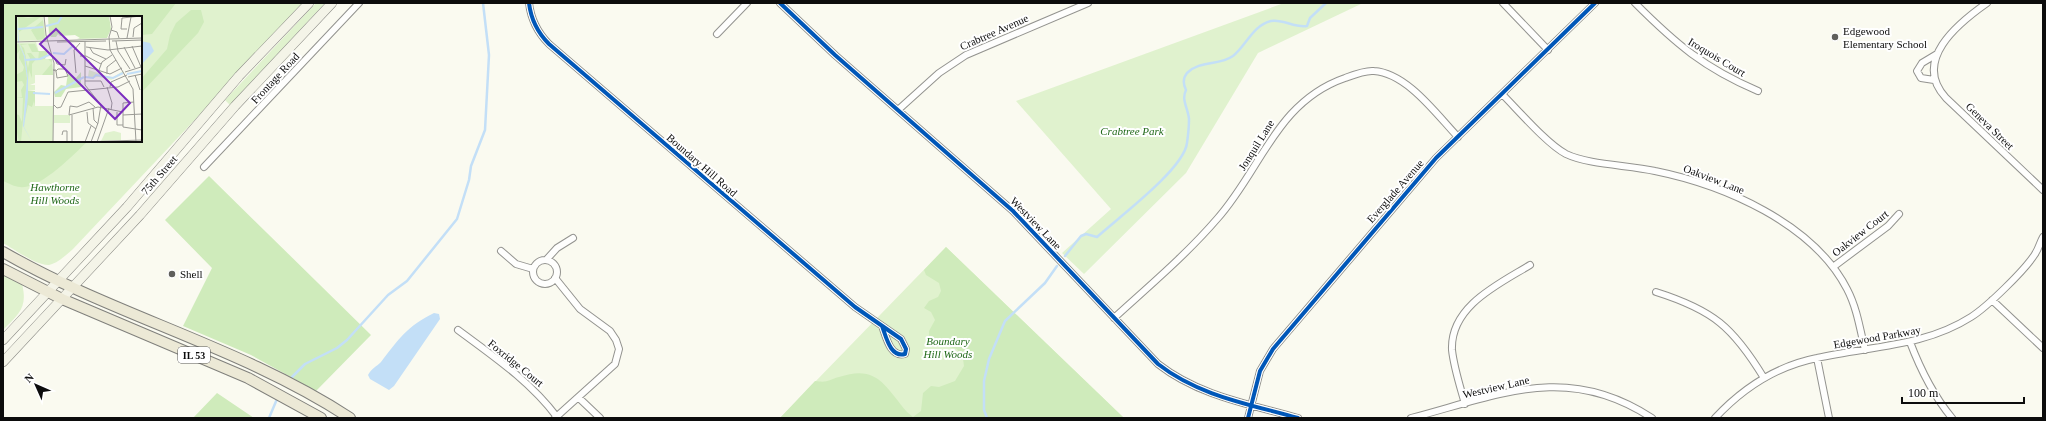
<svg xmlns="http://www.w3.org/2000/svg" width="2046" height="421" viewBox="0 0 2046 421" font-family="'Times New Roman',serif">
  <style>
    .green { fill: #e0f2ce; fill-rule: evenodd }
    .forest { fill: #cfebbb }
    .water { fill: #c3dff7 }
    .lines { fill: none; stroke-linecap: round; stroke-linejoin: round }
    .stream { stroke: #c3dff7; stroke-width: 2.5 }
    .street-casing { stroke: #93938f; stroke-width: 8 }
    .secondary-casing { stroke: #8a8a85; stroke-width: 10 }
    .primary-casing { stroke: #80807c; stroke-width: 12 }
    .street { stroke: #fefefd; stroke-width: 6 }
    .secondary { stroke: #f4f4e8; stroke-width: 9 }
    .primary { stroke: #ece9d6; stroke-width: 10 }
    .cycleway-casing { stroke: #fff; stroke-width: 6 }
    .cycleway { stroke: #0057b8; stroke-width: 4 }
    .poi-dot { fill: #5f5f5c; stroke: #fff; stroke-width: 1.5 }
    .labels { text-anchor: middle; stroke-width: 4; stroke-linejoin: round; paint-order: stroke }
    .shield { fill: #fff; stroke: #555; stroke-width: 1 }
    .shield-label { font-size: 10px; font-weight: bold; fill: #0c0c0c }
    .poi-label { font-size: 11px; fill: #0c0c0c; stroke: #fff; text-anchor: start }
    .street-label { font-size: 11px; fill: #0c0c0c; stroke: #fff }
    .park-label { font-size: 11px; font-style: italic; fill: #206818; stroke: #fff }
    .inset-river { fill: none; stroke: #c3dff7; stroke-width: 2 }
    .inset-road { fill: none; stroke: #9b9b95; stroke-width: 1 }
    .view { fill: #7b2cbf; fill-opacity: 0.15; stroke: #7b2cbf; stroke-width: 2 }
    .inset-edge { fill: none; stroke: #0c0c0c; stroke-width: 2 }
  </style>
  <rect width="100%" height="100%" fill="#fafaf0"/>
  <!-- green -->
  <path class="green" d="M 3,3 L 305,3 L 73,249 C 66,255 58,263 49,265 C 37,266 14,249 3,243 ZM 17,17 L 141,17 L 141,141 L 17,141 Z
    M 316,3 L 325,3 L 230,105 L 225,100 Z
    M 1284,3 L 1363,3 L 1258,53 L 1186,173 L 1084,274 L 1062,253 L 1111,209 L 1016,101 Z
    M 946,247 L 1124,418 L 780,418 Z
    M 3,274 L 22,284 C 28,307 19,314 3,330 Z"/>
  <!-- forest -->
  <path class="forest" d="M 3,3 L 176,3 L 152,34 L 141,35 L 141,17 L 17,17 L 17,141 L 88,141 C 74,154 40,190 20,187 C 15,187 8,183 3,181 Z
    M 191,10 L 201,10 L 204,22 L 198,33 L 141,93 L 141,79 L 167,49 L 170,35 L 176,23 Z
    M 209,176 L 371,335 L 316,391 L 251,355 L 183,326 L 212,268 L 165,220 Z
    M 946,247 L 1124,418 L 780,418 L 815,381 C 828,383 828,380 839,377 C 877,364 885,386 907,412 L 913,417 L 921,411 L 923,393 L 931,386 L 939,387 L 955,381 L 964,366 L 963,359 L 957,349 L 938,344 L 929,339 L 929,331 L 935,320 L 931,312 L 924,308 L 929,301 L 938,297 L 941,291 L 939,283 L 926,275 L 924,270 Z
    M 217,393 L 254,418 L 193,418 Z"/>
  <!-- water -->
  <path class="water" d="M 141,41 L 150,43 L 154,51 L 141,65 Z
    M 434,313 L 439,314 L 440,319 L 394,386 L 389,390 L 370,379 L 368,375 C 371,369 377,366 381,362 C 399,339 407,326 434,313 Z"/>
  <g class="lines">
    <!-- stream -->
    <path class="stream" d="M 1065,256 L 1081,236 L 1086,234 L 1097,237 C 1118,218 1184,169 1187,143 C 1188,136 1189,126 1189,119 C 1188,108 1181,100 1186,90 C 1183,84 1183,78 1187,73 C 1200,60 1219,66 1233,56 C 1246,46 1253,25 1271,21 C 1284,19 1294,28 1307,26 L 1310,18 L 1326,3
      M 292,377 L 305,364 L 337,348 L 347,340 L 388,295 L 407,281 L 457,219 L 469,180 L 471,166 L 485,130 L 489,55 L 483,3
      M 269,418 L 277,399
      M 987,418 L 984,410 L 984,381 L 989,359 L 1005,321 L 1045,283 L 1057,266"/>
    <defs>
      <path id="street" d="M 529,3 C 531,20 537,32 549,44 L 855,307 L 901,339 L 906,349 L 905,354 C 890,358 886,336 882,326
        M 780,3 L 835,55 L 1013,211 L 1158,364 C 1199,396 1249,404 1298,418
        M 1503,3 L 1548,50
        M 1635,3 C 1676,44 1704,68 1758,91
        M 1987,3 C 1957,24 1912,61 1946,98 L 2043,190
        M 717,34 L 747,3
        M 1934,80 L 1921,78 L 1917,71 L 1922,63 L 1937,54
        M 1502,94 C 1518,110 1547,144 1566,154 C 1589,165 1629,165 1655,171 C 1724,185 1813,223 1847,289 C 1857,308 1860,329 1865,350
        M 898,110 L 939,73 L 966,55 L 1088,3
        M 204,167 L 359,3
        M 501,251 L 516,264 L 533,269
        M 547,259 L 557,248 L 573,238
        M533 272a12 12 0 1 1 24 0a12 12 0 1 1-24 0Z
        M 1833,267 L 1888,226 L 1899,214
        M 1656,292 C 1713,310 1733,327 1764,378
        M 1992,300 L 2043,348
        M 1114,318 C 1149,286 1186,255 1217,219 C 1261,170 1276,102 1345,78 C 1353,75 1365,70 1374,71 C 1407,73 1437,115 1458,137
        M 458,330 C 493,356 530,381 557,417
        M 1910,342 C 1921,371 1933,395 1952,418
        M 1817,358 L 1829,418
        M 579,398 L 600,418
        M 1465,404 C 1460,386 1454,368 1452,350 C 1450,306 1499,284 1530,265
        M 555,418 L 615,364 L 619,349 L 616,340 L 610,331 L 580,309 L 555,278
        M 1248,418 L 1260,371 L 1273,349 L 1436,158 L 1595,3
        M 1411,418 C 1499,395 1567,362 1652,418
        M 1715,418 C 1743,388 1777,366 1817,358 C 1870,346 1924,347 1971,317 C 1987,307 2025,270 2035,254 C 2039,248 2040,242 2043,237"/>
      <path id="secondary" d="M 3,340 L 127,207 L 239,76 L 309,3
        M 3,362 L 140,215 L 235,106 L 332,3"/>
      <path id="primary" d="M 3,252 C 114,316 242,347 350,418
        M 3,269 L 62,299 L 248,378 L 321,418"/>
    </defs>
    <!-- street casing -->
    <use href="#street" class="street-casing"/>
    <!-- secondary casing -->
    <use href="#secondary" class="secondary-casing"/>
    <!-- primary casing -->
    <use href="#primary" class="primary-casing"/>
    <!-- street -->
    <use href="#street" class="street"/>
    <!-- secondary -->
    <use href="#secondary" class="secondary"/>
    <!-- primary -->
    <use href="#primary" class="primary"/>
    <defs>
      <path id="cycleway" d="M 529,3 C 531,20 537,32 549,44 L 855,307 L 901,339 L 906,349 L 905,354 C 890,358 886,336 882,326
        M 780,3 L 835,55 L 1013,211 L 1158,364 C 1199,396 1249,404 1298,418
        M 1248,418 L 1260,371 L 1273,349 L 1436,158 L 1595,3"/>
    </defs>
    <!-- cycleway casing -->
    <use href="#cycleway" class="cycleway-casing"/>
    <!-- cycleway -->
    <use href="#cycleway" class="cycleway"/>
  </g>
  <!-- markers -->
  <g class="poi-dot">
    <circle cx="1835" cy="37" r="4"/>
    <circle cx="172" cy="274" r="4"/>
  </g>
  <g class="labels">
    <!-- shield labels -->
    <rect class="shield" x="178" y="347" width="32" height="16" rx="3"/>
    <g class="shield-label">
      <text x="194" y="359">IL 53</text>
    </g>
    <!-- poi labels -->
    <g class="poi-label">
      <text x="1843" y="35">Edgewood<tspan x="1843" dy="13">Elementary School</tspan></text>
      <text x="180" y="278">Shell</text>
    </g>
    <!-- street labels -->
    <g class="street-label">
      <text transform="translate(994 32) rotate(-24)" y="4">Crabtree Avenue</text>
      <text transform="translate(1717 57) rotate(31)" y="4">Iroquois Court</text>
      <text transform="translate(275 78) rotate(-47)" y="4">Frontage Road</text>
      <text transform="translate(1990 126) rotate(44)" y="4">Geneva Street</text>
      <text transform="translate(1256 145) rotate(-58)" y="4">Jonquil Lane</text>
      <text transform="translate(702 165) rotate(41)" y="4">Boundary Hill Road</text>
      <text transform="translate(159 175) rotate(-49)" y="4">75th Street</text>
      <text transform="translate(1714 179) rotate(21)" y="4">Oakview Lane</text>
      <text transform="translate(1395 191) rotate(-49)" y="4">Everglade Avenue</text>
      <text transform="translate(1036 223) rotate(46)" y="4">Westview Lane</text>
      <text transform="translate(1860 233) rotate(-38)" y="4">Oakview Court</text>
      <text transform="translate(1877 337) rotate(-10)" y="4">Edgewood Parkway</text>
      <text transform="translate(516 363) rotate(39)" y="4">Foxridge Court</text>
      <text transform="translate(1496 387) rotate(-13)" y="4">Westview Lane</text>
    </g>
    <!-- park labels -->
    <g class="park-label">
      <text x="1132" y="135">Crabtree Park</text>
      <text x="55" y="191">Hawthorne<tspan x="55" dy="13">Hill Woods</tspan></text>
      <text x="948" y="345">Boundary<tspan x="948" dy="13">Hill Woods</tspan></text>
    </g>
  </g>
  <!-- overview -->
  <g transform="translate(16 16)">
    <rect width="126" height="126" fill="#fafaf0"/>
    <path d="M 0,0 L 27,0 L 30,24 L 0,25 ZM 20,26 L 25,43 L 36,43 L 37,59 L 19,59 L 19,67 L 14,69 L 19,69 L 19,74 L 13,75 L 19,75 L 19,90 L 37,90 L 37,126 L 0,126 L 0,27 ZM 73,54 L 96,62 L 107,55 L 108,57 L 95,64 L 83,61 L 69,62 L 72,61 ZM 38,99 L 54,99 L 54,107 L 38,107 ZM 98,115 L 105,117 L 105,124 L 85,125 L 89,117 Z" fill="#e0f2ce"/>
    <path d="M 2,0 L 12,2 L 26,0 L 3,16 ZM 32,0 L 93,0 L 95,13 L 91,22 L 61,23 L 64,22 L 59,19 L 44,20 L 42,18 L 40,21 L 46,21 L 35,21 L 33,19 ZM 27,4 L 29,23 L 21,24 L 15,14 ZM 0,28 L 3,28 L 8,40 L 11,62 L 5,126 L 3,126 L 0,112 L 0,98 L 3,99 L 6,106 L 7,82 L 0,81 L 6,81 L 5,74 L 8,69 L 6,65 L 0,66 L 0,59 L 7,55 L 8,51 L 3,42 L 4,34 L 0,39 ZM 4,28 L 19,28 L 22,35 L 33,35 L 29,43 L 22,44 L 23,36 L 16,36 L 12,28 L 5,29 L 8,32 L 12,52 L 14,42 L 11,37 L 15,37 L 20,43 L 16,48 L 16,62 L 13,54 L 12,64 L 9,40 ZM 32,43 L 36,43 L 37,59 L 26,59 L 36,47 ZM 65,56 L 65,71 L 50,73 L 45,81 L 39,81 L 38,76 L 45,69 L 50,70 L 52,57 L 60,62 ZM 12,75 L 19,75 L 19,90 L 18,85 L 16,91 L 12,89 L 9,103 Z" fill="#cfebbb"/>
    <path d="M 1,0 L 3,27 L 9,40 L 12,62 L 12,81 L 8,111 L 16,126 L 7,110 L 11,62 L 8,40 L 2,25 Z" fill="#c3dff7"/>
    <path class="inset-river" d="M 30,10 L 42,7 L 46,0M 2,13 L 27,11M 37,37 L 48,38 L 58,29M 9,44 L 24,43 L 35,38M 111,58 L 126,55M 69,61 L 77,62 L 80,59 L 97,62 L 107,57M 17,77 L 34,78M 39,77 L 68,61"/>
    <path class="inset-road" d="M 28,0 L 30,19 L 38,47 L 37,126M 94,0 L 96,11 L 93,21 L 94,34 L 117,73 L 120,126M 106,2 L 125,0M 106,2 L 105,13 L 111,13M 95,14 L 101,16 L 103,22M 117,21 L 118,12 L 126,7M 111,22 L 115,1M 69,25 L 69,69 L 85,89 L 82,107 L 75,126M 96,25 L 126,24M 100,25 L 102,35 L 114,53M 0,26 L 126,22M 41,26 L 90,25M 116,30 L 125,51M 70,31 L 92,34 L 126,30M 108,31 L 119,52M 74,32 L 77,37 L 90,43M 64,40 L 70,40 L 85,48M 39,43 L 41,48 L 49,49 L 50,43M 69,50 L 94,58 L 106,52M 83,54 L 86,46 L 96,39M 40,55 L 41,62 L 52,60 L 49,53 L 42,53 L 40,55 L 37,54 L 40,54M 109,56 L 125,51M 60,57 L 58,34 L 64,27M 91,58 L 91,51 L 100,44M 119,59 L 124,74M 112,61 L 126,58M 69,65 L 85,65 L 88,71M 91,71 L 96,87 L 95,94M 94,71 L 95,66 L 111,59M 118,86 L 107,87 L 107,111 L 126,114M 38,89 L 41,92 L 45,91 L 52,76 L 102,71 L 114,65M 79,91 L 73,86 L 61,91 L 54,90 L 53,99 L 82,91 L 107,96M 77,92 L 78,104 L 82,108M 71,96 L 72,107 L 80,113M 101,96 L 101,109 L 107,109M 107,99 L 126,98M 46,119 L 47,115 L 51,115 L 51,126M 56,126 L 56,99M 66,126 L 126,124M 69,126 L 75,110M 81,126 L 93,92"/>
    <path class="view" d="M 40,13 L 114,87 L 99,103 L 24,28 Z"/>
    <rect width="126" height="126" class="inset-edge"/>
  </g>
  <!-- border -->
  <rect width="2046" height="421" fill="none" stroke="#0c0c0c" stroke-width="8"/>
  <!-- north arrow -->
  <g transform="translate(36 385) rotate(315)" stroke="#ffffff" stroke-width="3" paint-order="stroke">
  <path d="M0-3L7 15L0 10L-7 15Z" fill="#0c0c0c"/>
  <text y="-6" font-size="11" font-weight="bold" text-anchor="middle" fill="#0c0c0c">N</text>
  </g>
  <!-- scale -->
  <path d="M1902 397v6h122v-6" fill="none" stroke="#0c0c0c" stroke-width="2"/>
  <text x="1908" y="397" font-size="12" fill="#0c0c0c" stroke="#ffffff" stroke-width="3" paint-order="stroke">100 m</text>
</svg>
